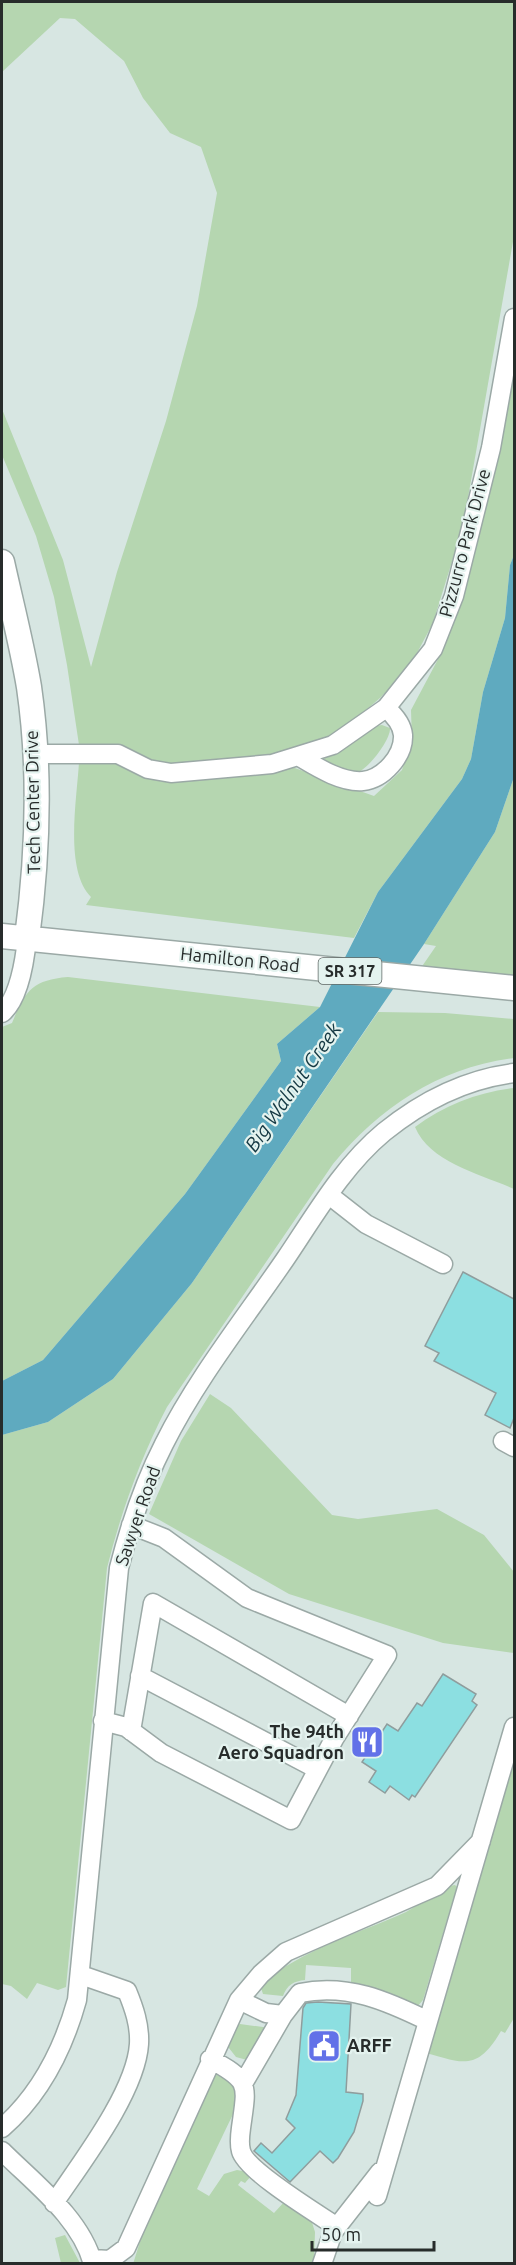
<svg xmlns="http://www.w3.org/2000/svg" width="516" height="2265" viewBox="0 0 516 2265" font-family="Ubuntu,sans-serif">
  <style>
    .green { fill: #b5d6b0 }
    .water { fill: #5faabf }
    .building { fill: #8cdfe1; stroke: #8f9d9d; stroke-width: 1.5 }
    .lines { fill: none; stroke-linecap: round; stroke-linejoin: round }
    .minor-casing { stroke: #9ba9a6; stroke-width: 21 }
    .major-casing { stroke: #9ba9a6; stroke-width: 27 }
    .minor { stroke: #fff; stroke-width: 18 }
    .major { stroke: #fff; stroke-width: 24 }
    .labels { text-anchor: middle; stroke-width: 4.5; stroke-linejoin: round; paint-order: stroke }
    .shield { fill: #e4f3ef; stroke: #606866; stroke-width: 1.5 }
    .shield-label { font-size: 16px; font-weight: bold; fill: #272c2b }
    .street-label { font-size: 18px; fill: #272c2b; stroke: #e4f3ef }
    .poi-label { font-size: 18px; font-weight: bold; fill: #272c2b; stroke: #e4f3ef; text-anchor: end }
    .water-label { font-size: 20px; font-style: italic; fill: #153943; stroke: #e4f3ef }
  </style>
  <rect width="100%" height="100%" fill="#d7e6e2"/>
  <!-- green -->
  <path class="green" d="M 2,2 L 514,2 L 514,236 L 463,526 L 433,623 L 409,668 L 380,698 L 352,722 L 330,737 L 304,748 L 245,761 L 196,761 L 166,766 L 109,747 L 79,745 L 67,665 L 54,597 L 36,536 L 2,455 L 2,409 L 63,560 L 91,667 L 117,572 L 166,421 L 197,306 L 217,193 L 201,147 L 170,133 L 143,98 L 124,61 L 75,19 L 60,18 L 2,72 Z
    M 514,352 L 514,555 L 510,565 L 505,618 L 483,692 L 471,759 L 462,779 L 378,892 L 354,938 L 86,905 L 91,897 C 64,870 77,799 79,762 L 108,761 L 120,764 L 162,782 L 292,767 L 374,796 L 402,770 L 412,741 L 411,710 L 444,648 L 468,576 Z
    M 382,725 L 390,728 C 391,740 365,774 353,774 C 345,774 334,767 327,764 L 324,758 L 374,726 Z
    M 514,777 L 514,988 L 414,978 L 436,946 L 424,944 L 495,832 Z
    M 68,977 L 320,1007 L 277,1044 L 281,1061 L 185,1194 L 43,1360 L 2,1381 L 2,1027 L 12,1023 C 25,991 32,980 68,977 Z
    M 378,1012 L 445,1013 L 514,1019 L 514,1058 C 439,1068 381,1106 333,1164 L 167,1407 C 140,1459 121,1512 107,1568 L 66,1987 L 58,1990 L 37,1983 L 27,1999 L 11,1986 L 2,1984 L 2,1435 L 48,1422 L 113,1379 L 192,1283 Z
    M 514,1088 L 514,1189 C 481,1174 430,1163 415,1127 C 444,1105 479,1092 514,1088 Z
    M 210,1394 L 231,1408 L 332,1515 L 358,1519 L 437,1509 L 484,1535 L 514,1572 L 514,1653 L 443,1643 L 289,1594 L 149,1514 L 181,1441 Z
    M 514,1727 L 514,2018 L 505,2033 L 501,2031 C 476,2074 461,2062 419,2051 Z
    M 455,1885 L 457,1887 L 423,2000 L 417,2007 L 351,1983 L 351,1968 L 306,1965 L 305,1980 C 294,1981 287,1985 283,1996 L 263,1994 L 260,1985 C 303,1949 355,1935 406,1912 C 419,1905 441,1887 455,1885 Z
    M 240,2024 L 270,2028 L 247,2060 L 236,2057 L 225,2043 L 234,2026 Z
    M 216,2075 L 228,2076 L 237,2091 L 235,2110 L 197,2189 L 209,2196 L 224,2174 L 237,2170 L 248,2172 L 251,2176 L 245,2183 L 241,2181 L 238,2185 L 274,2213 L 285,2201 L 309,2213 L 315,2232 L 314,2263 L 133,2264 L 143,2232 L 210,2078 Z
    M 65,2235 L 80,2263 L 61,2263 L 55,2238 Z"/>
  <!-- water -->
  <path class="water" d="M 514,555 L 514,777 L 495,832 L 424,944 L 192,1283 L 113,1379 L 48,1422 L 2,1435 L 2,1381 L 43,1360 L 185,1194 L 281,1061 L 277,1044 L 320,1007 L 378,892 L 462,779 L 471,759 L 483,692 L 505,618 L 510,565 Z"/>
  <!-- building -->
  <path class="building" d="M 463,1272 L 514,1299 L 514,1418 L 510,1428 L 485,1415 L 496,1393 L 434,1361 L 439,1353 L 425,1346 Z
    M 443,1674 L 476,1694 L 472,1701 L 477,1705 L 415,1797 L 412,1795 L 409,1800 L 390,1786 L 385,1793 L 369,1782 L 376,1771 L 362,1762 L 387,1724 L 398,1731 L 417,1703 L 422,1706 Z
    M 318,2002 L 351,2004 L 346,2092 L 363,2094 L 363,2101 L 354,2132 L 338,2158 L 333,2163 L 320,2151 L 290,2182 L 254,2151 L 261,2143 L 272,2153 L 295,2128 L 286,2119 L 296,2095 L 303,2008 L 306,2003 Z"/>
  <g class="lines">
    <defs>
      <path id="minor" d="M 36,754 L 118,754 L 148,769 L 171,773 L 272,764 L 333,745 L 386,708 L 433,649 L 454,596 L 491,448 L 514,318
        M 298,756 C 315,766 341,783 363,781 C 383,779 404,756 403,735 C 402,724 394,715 386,708
        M 2,1013 C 19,999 25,959 27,938
        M 329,1195 L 366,1224 L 443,1264
        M 503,1441 L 514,1447
        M 140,1676 L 317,1769
        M 103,1721 L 126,1727 L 161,1753 L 291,1820 L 334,1739 L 387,1655 L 247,1598 L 164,1538 L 131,1525
        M 131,1731 L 153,1603 L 349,1716
        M 239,2000 L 266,2013 L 283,2015 L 300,1993 C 347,1983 387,2001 428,2021
        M 210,2059 C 251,2081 247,2084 241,2128 C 240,2135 239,2144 241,2151 C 246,2171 318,2214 337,2227
        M 244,2082 L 283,2015
        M 2,2128 C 41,2094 63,2050 77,2000 L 119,1568 C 130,1525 144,1483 164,1444 C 197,1378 245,1318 286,1258 C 315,1215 343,1166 384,1132 C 421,1102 466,1079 514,1073
        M 2,2151 C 34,2183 81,2218 93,2264
        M 377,2196 L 514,1727
        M 54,2203 C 81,2163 136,2092 139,2044 C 140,2025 134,2008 127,1991 L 81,1975
        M 92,2259 L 110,2260 L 126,2248 L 239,2000 L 261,1974 L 286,1952 L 437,1886 L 481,1841
        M 322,2264 L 333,2232 L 380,2172"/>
      <path id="major" d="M 2,562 C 11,603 22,645 29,687 C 41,770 38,855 27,938
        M 2,936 L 514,988"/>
    </defs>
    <!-- minor casing -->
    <use href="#minor" class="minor-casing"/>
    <!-- major casing -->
    <use href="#major" class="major-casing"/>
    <!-- minor -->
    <use href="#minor" class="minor"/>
    <!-- major -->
    <use href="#major" class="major"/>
  </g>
  <!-- icons -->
  <defs>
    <symbol id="restaurant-square" viewBox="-11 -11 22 22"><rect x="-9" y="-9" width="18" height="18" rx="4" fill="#6271e8" stroke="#e4f3ef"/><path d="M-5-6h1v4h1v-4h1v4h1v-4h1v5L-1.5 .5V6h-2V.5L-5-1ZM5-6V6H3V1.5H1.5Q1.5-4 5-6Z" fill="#fff"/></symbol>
    <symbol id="civic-square" viewBox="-11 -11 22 22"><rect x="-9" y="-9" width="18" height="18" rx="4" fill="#6271e8" stroke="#e4f3ef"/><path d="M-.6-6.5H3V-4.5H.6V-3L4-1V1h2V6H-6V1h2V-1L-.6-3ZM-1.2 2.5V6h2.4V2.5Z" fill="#fff"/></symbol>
  </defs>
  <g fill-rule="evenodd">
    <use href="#restaurant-square" x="348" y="1723" width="38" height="38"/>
    <use href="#civic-square" x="305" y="2027" width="38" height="38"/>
  </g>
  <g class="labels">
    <!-- shield labels -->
    <rect class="shield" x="318.5" y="958" width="63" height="26" rx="4.5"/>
    <g class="shield-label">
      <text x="350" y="977">SR 317</text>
    </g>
    <!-- street labels -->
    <g class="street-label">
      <text transform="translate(465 543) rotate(-75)" y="6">Pizzurro Park Drive</text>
      <text transform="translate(33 802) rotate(-91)" y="6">Tech Center Drive</text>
      <text transform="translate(240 960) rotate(6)" y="6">Hamilton Road</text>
      <text transform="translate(138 1516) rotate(-71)" y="6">Sawyer Road</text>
    </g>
    <!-- poi labels -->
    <g class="poi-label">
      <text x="344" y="1738">The 94th<tspan x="344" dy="21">Aero Squadron</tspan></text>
      <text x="347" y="2052" text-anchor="start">ARFF</text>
    </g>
    <!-- water labels -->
    <g class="water-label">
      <text transform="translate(293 1087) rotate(-55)" y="7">Big Walnut Creek</text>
    </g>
  </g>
  <!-- border -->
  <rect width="516" height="2265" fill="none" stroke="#272c2b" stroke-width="6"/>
  <!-- scale -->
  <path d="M312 2241v9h122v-9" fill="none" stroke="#272c2b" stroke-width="3"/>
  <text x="321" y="2241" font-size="18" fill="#272c2b" stroke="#e4f3ef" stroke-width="4.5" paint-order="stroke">50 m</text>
</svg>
